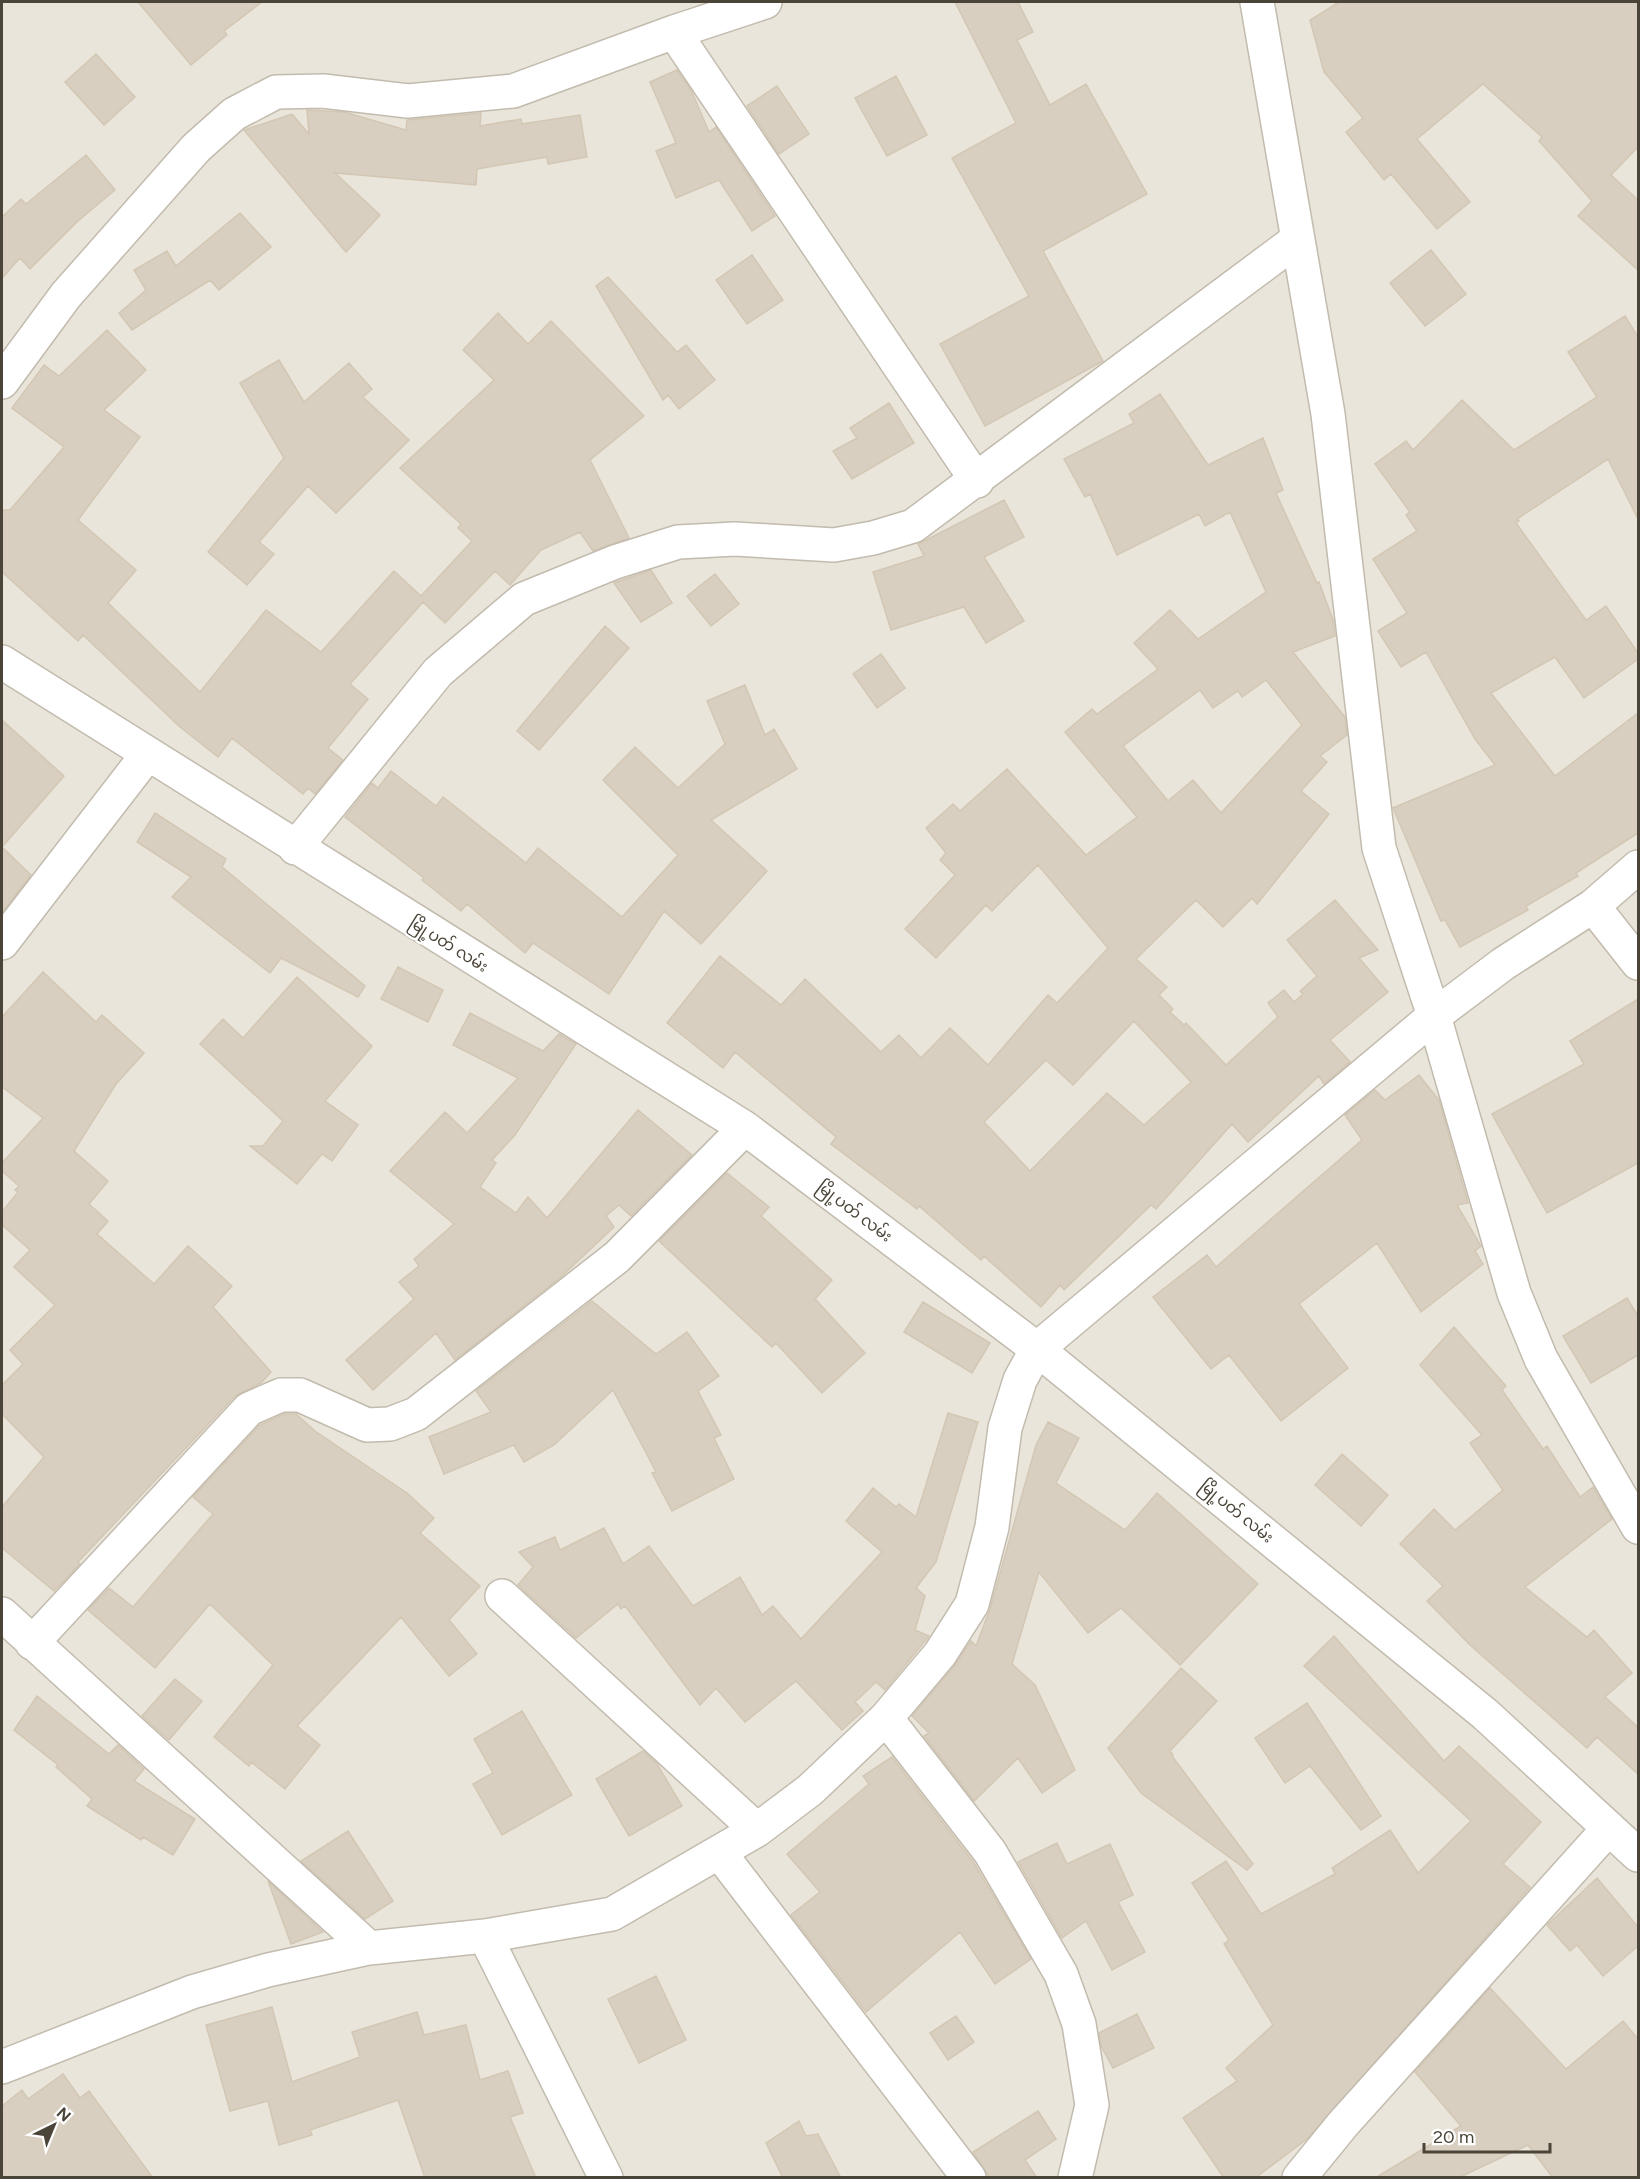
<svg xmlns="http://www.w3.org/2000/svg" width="1640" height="2179" viewBox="0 0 1640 2179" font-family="Figtree,'Noto Sans Myanmar',sans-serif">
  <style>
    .residential { fill: #eae5da }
    .building { fill: #d8cfc1; stroke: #d3c7b4; stroke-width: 1.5; fill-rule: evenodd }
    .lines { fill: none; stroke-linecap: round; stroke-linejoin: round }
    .minor-casing { stroke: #c2bbae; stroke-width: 36 }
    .minor { stroke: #fff; stroke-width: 33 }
    .labels { text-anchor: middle; stroke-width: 4.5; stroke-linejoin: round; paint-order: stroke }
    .street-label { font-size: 16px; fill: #4b4439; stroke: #fff }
  </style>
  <rect width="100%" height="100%" fill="#f6f3ec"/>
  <!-- residential -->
  <path class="residential" d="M 2,2 L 1638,2 L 1638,2177 L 2,2177 Z"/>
  <!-- building -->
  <path class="building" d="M 138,2 L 262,2 L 224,31 L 227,35 L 191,65 Z
    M 955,2 L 1018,2 L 1033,32 L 1017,40 L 1050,105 L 1086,84 L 1147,194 L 1043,251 L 1103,361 L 985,426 L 940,344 L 1029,296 L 952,158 L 1016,123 Z
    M 1339,2 L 1638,2 L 1638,147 L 1611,175 L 1638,200 L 1638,270 L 1578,216 L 1592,201 L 1539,141 L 1542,137 L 1483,84 L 1417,139 L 1470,202 L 1437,229 L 1391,174 L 1384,180 L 1346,132 L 1363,118 L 1324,72 L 1310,20 Z
    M 96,54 L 135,97 L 104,125 L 65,82 Z
    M 677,70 L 692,92 L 709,132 L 716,127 L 775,216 L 752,231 L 719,180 L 676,198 L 656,151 L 676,143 L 650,82 Z
    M 896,76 L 927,135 L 887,156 L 855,98 Z
    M 777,86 L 809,134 L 779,154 L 747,106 Z
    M 307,110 L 344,112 L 406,130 L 407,120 L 481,113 L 480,126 L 521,119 L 522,124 L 580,115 L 587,157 L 548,164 L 547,157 L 477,169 L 476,185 L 335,173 L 380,215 L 346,252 L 244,130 L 292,114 L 309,134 Z
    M 86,155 L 115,190 L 78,221 L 30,269 L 20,258 L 2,278 L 2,217 L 21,199 L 26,204 Z
    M 240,213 L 271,247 L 219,290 L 210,280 L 132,330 L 119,313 L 146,290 L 134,270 L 167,251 L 176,266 Z
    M 1431,250 L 1466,294 L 1425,326 L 1390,283 Z
    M 752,255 L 783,300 L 747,324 L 716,280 Z
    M 608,277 L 677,352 L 686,345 L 715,380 L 679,409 L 668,395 L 663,400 L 596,286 Z
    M 498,313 L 528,344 L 551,321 L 644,416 L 590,460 L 629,538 L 593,551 L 580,532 L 541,550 L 510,585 L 495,571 L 445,623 L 423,602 L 350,684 L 368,699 L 328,748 L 343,760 L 315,794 L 308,788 L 303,794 L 232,738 L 218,757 L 180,727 L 83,635 L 78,641 L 2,572 L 2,510 L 10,510 L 64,447 L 12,408 L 44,365 L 59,376 L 107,330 L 146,370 L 104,410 L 140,437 L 78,520 L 136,570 L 108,603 L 200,692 L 266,610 L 321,652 L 394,571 L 421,596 L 472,541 L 458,528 L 461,524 L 400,468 L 494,380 L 463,350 Z
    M 1625,316 L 1638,337 L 1638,519 L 1608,459 L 1517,519 L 1519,521 L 1516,523 L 1586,620 L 1606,606 L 1638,653 L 1638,659 L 1584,698 L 1555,657 L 1491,693 L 1555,776 L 1638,713 L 1638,833 L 1576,873 L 1578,876 L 1526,906 L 1528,910 L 1460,947 L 1445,920 L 1441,921 L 1393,808 L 1495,765 L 1475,739 L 1426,652 L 1401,667 L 1378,631 L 1407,613 L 1373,559 L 1417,531 L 1406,515 L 1410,512 L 1375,464 L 1406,441 L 1413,450 L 1462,400 L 1514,450 L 1597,397 L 1568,352 Z
    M 279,360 L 304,402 L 349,363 L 372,389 L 363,397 L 409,440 L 336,513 L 308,486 L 259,542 L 274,554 L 247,585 L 208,552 L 284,458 L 240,383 Z
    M 1160,394 L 1208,465 L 1263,438 L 1283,490 L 1276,493 L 1317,583 L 1319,582 L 1333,620 L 1335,636 L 1293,652 L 1345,717 L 1347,735 L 1320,756 L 1327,762 L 1301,791 L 1329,814 L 1257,904 L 1252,898 L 1223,927 L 1196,900 L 1136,959 L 1167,987 L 1159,995 L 1173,1009 L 1170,1012 L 1184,1025 L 1186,1023 L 1226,1065 L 1278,1017 L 1268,1003 L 1284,990 L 1294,1002 L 1303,994 L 1300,991 L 1317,976 L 1287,940 L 1335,900 L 1378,950 L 1359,958 L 1388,992 L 1330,1040 L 1350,1062 L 1324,1084 L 1319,1076 L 1248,1142 L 1232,1124 L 1156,1209 L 1151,1205 L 1064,1290 L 1060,1285 L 1041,1307 L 984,1256 L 981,1260 L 919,1206 L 917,1209 L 831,1144 L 836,1137 L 735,1052 L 723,1068 L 667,1023 L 720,956 L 781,1005 L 805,979 L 881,1052 L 899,1035 L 921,1058 L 950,1028 L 988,1065 L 1048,995 L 1057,1003 L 1108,948 L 1038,865 L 992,911 L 986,905 L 936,958 L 905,929 L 955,875 L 940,860 L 946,853 L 926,828 L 953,804 L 960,811 L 1007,769 L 1086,855 L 1137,817 L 1065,732 L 1092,709 L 1097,714 L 1158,669 L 1134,643 L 1170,610 L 1198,639 L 1266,592 L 1230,512 L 1205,526 L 1199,514 L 1117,555 L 1090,494 L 1085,497 L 1064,459 L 1134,423 L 1129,414 ZM 1266,680 L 1302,725 L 1221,813 L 1193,780 L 1168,801 L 1123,746 L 1200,690 L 1213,708 L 1238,691 L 1242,697 ZM 1134,1021 L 1191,1082 L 1144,1125 L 1107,1093 L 1030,1171 L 984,1122 L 1046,1060 L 1073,1085 Z
    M 889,403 L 914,443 L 852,479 L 833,451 L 857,438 L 850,428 Z
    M 1004,500 L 1024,537 L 984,557 L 1024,621 L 986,643 L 964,607 L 891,630 L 873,572 L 924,556 L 918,544 Z
    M 651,570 L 672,603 L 641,622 L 614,583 Z
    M 715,574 L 739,604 L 711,626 L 687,596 Z
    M 605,626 L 629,648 L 539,750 L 517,731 Z
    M 881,654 L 905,688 L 877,708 L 853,674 Z
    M 745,685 L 765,735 L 774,729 L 797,769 L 711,820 L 767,871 L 701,944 L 664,911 L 609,994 L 533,943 L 525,953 L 467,904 L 461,911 L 422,880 L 424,878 L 345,817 L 372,783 L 378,788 L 391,771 L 436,806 L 443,797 L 526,863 L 538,848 L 622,917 L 678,855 L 603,780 L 635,747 L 678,788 L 725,744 L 707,701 Z
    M 2,720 L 64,776 L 2,847 L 31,875 L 2,913 Z
    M 155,813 L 226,859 L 222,867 L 365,986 L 358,997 L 281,958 L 270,973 L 172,897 L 191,877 L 137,842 Z
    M 398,967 L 443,990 L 428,1022 L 381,999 Z
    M 43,972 L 96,1022 L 102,1015 L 144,1053 L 116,1084 L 74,1151 L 108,1181 L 89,1204 L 108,1221 L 97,1234 L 154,1284 L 188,1246 L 232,1286 L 213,1307 L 271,1372 L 261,1383 L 235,1396 L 78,1562 L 80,1564 L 54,1591 L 2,1548 L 2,1507 L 44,1457 L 2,1414 L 2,1385 L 23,1364 L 10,1350 L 55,1305 L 14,1267 L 30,1250 L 2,1225 L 2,1212 L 18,1192 L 15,1190 L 19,1186 L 2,1171 L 2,1163 L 43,1118 L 2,1087 L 2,1017 Z
    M 297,977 L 372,1046 L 325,1101 L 358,1125 L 332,1161 L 322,1154 L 297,1184 L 250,1146 L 263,1146 L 283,1121 L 200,1044 L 223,1019 L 243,1038 Z
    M 1638,999 L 1638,1163 L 1547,1213 L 1492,1114 L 1584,1064 L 1570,1041 Z
    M 470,1013 L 543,1051 L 559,1034 L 576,1044 L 515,1135 L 492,1160 L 496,1163 L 480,1187 L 516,1213 L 528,1197 L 547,1218 L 638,1110 L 692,1155 L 631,1216 L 619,1205 L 606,1216 L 614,1227 L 562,1276 L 455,1360 L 436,1333 L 373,1390 L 346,1360 L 414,1299 L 399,1282 L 419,1266 L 414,1259 L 454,1224 L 390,1171 L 445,1112 L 467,1133 L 518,1078 L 453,1045 Z
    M 1419,1075 L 1439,1100 L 1468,1203 L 1457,1205 L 1481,1246 L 1475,1251 L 1483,1264 L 1421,1312 L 1377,1243 L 1299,1304 L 1348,1368 L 1281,1421 L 1229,1355 L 1211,1369 L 1153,1297 L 1207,1255 L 1216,1267 L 1362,1140 L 1345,1115 L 1375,1090 L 1385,1100 Z
    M 727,1173 L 769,1207 L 761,1216 L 832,1280 L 815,1299 L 865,1353 L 822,1393 L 776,1343 L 772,1347 L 659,1241 Z
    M 1627,1298 L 1638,1316 L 1638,1355 L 1591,1383 L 1563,1336 Z
    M 592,1301 L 656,1354 L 687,1332 L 719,1376 L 698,1391 L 721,1435 L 714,1438 L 734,1479 L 672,1511 L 652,1473 L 656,1472 L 613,1390 L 554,1445 L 524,1462 L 514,1445 L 444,1474 L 429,1437 L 491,1412 L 476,1391 Z
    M 923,1302 L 990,1343 L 972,1373 L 904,1332 Z
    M 1454,1327 L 1506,1386 L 1502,1390 L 1543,1449 L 1547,1446 L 1580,1497 L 1593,1487 L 1612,1519 L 1525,1587 L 1587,1637 L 1594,1630 L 1632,1673 L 1605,1697 L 1638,1727 L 1638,1774 L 1597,1737 L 1587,1748 L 1470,1645 L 1427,1601 L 1443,1586 L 1400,1544 L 1434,1509 L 1455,1530 L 1503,1490 L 1470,1443 L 1482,1435 L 1420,1365 Z
    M 948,1413 L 978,1422 L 936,1562 L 916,1588 L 925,1596 L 915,1630 L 929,1636 L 885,1690 L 876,1682 L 855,1702 L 863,1711 L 842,1730 L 796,1681 L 745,1722 L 716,1688 L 700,1705 L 625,1606 L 621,1609 L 618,1604 L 576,1638 L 518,1585 L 533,1567 L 519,1552 L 555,1537 L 560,1550 L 604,1528 L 623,1564 L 649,1546 L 693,1606 L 740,1577 L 762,1615 L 773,1606 L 801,1639 L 882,1552 L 846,1521 L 873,1488 L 896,1507 L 899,1504 L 916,1517 Z
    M 285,1414 L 296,1414 L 315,1431 L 407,1493 L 434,1518 L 420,1533 L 480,1586 L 449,1620 L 477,1654 L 449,1676 L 401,1617 L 297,1726 L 320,1745 L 285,1789 L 251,1762 L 249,1766 L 214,1737 L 273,1665 L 210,1604 L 155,1668 L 88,1610 L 109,1588 L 133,1607 L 213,1514 L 193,1497 L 260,1425 Z
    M 1048,1422 L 1079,1438 L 1056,1483 L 1125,1530 L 1157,1493 L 1258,1584 L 1180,1665 L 1121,1608 L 1088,1633 L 1039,1572 L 1012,1664 L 1035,1685 L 1075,1770 L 1042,1793 L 1018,1758 L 974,1801 L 924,1736 L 929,1733 L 912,1716 L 954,1666 L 971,1641 L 976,1646 L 990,1609 L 1036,1445 Z
    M 1342,1454 L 1388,1495 L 1361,1526 L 1315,1485 Z
    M 1334,1636 L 1444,1761 L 1459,1746 L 1541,1822 L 1503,1864 L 1530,1887 L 1307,2139 L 1255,2178 L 1224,2178 L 1183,2118 L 1237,2081 L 1226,2068 L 1273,2025 L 1224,1944 L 1229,1940 L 1192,1883 L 1226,1861 L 1261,1914 L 1335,1874 L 1332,1868 L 1390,1830 L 1418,1873 L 1471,1821 L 1304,1666 Z
    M 1181,1668 L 1217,1701 L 1170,1751 L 1173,1755 L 1172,1756 L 1253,1864 L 1247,1870 L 1141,1793 L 1108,1748 Z
    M 175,1679 L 202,1701 L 169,1740 L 142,1716 Z
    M 37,1696 L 109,1754 L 118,1745 L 144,1769 L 134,1781 L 195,1819 L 173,1855 L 143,1837 L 141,1840 L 87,1806 L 92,1799 L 56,1767 L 58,1765 L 14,1730 Z
    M 1307,1703 L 1381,1816 L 1361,1830 L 1310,1766 L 1285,1783 L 1255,1738 Z
    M 522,1711 L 572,1795 L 502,1835 L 473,1784 L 493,1773 L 474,1739 Z
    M 643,1751 L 657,1764 L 682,1806 L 629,1836 L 596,1779 Z
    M 892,1757 L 974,1863 L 1031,1959 L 995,1984 L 960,1932 L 866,2012 L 791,1915 L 820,1892 L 787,1854 L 869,1784 L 863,1776 Z
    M 348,1831 L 393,1901 L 365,1919 L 301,1861 Z
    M 1057,1843 L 1067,1864 L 1110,1844 L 1133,1895 L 1118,1902 L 1145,1952 L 1112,1970 L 1086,1921 L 1062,1938 L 1018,1862 Z
    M 1597,1878 L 1638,1927 L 1638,1946 L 1603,1976 L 1577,1945 L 1570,1951 L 1547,1925 Z
    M 268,1881 L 323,1932 L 291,1944 Z
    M 656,1976 L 686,2040 L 639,2063 L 608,1999 Z
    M 1490,1988 L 1566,2069 L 1623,2021 L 1638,2039 L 1638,2178 L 1553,2178 L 1528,2145 L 1458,2178 L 1375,2178 L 1461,2126 L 1415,2072 Z
    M 272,2007 L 292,2082 L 360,2057 L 352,2032 L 417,2012 L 424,2035 L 466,2025 L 480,2080 L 508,2071 L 523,2113 L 510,2117 L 536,2178 L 425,2178 L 398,2100 L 310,2130 L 312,2135 L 279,2145 L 268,2101 L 230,2111 L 206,2025 Z
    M 1137,2014 L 1154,2048 L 1113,2068 L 1101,2046 L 1099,2033 Z
    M 956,2016 L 974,2042 L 948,2060 L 930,2033 Z
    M 63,2074 L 80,2098 L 89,2091 L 153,2178 L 2,2178 L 2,2106 L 22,2090 L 28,2099 Z
    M 1038,2111 L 1056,2139 L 1025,2160 L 1037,2178 L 990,2178 L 973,2152 Z
    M 799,2121 L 806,2136 L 818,2134 L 841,2178 L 783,2178 L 766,2143 Z"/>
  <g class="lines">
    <defs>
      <path id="minor" d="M 1257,2 L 1328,414 L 1379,848 L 1434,1016 L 1514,1293 L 1541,1359 L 1638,1527
        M 674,32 L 977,481
        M 2,382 L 66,295 L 196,148 L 234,114 L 276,92 L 323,91 L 408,101 L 513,91 L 674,32 L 765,2
        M 2,662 L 745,1128 L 1037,1349 L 1485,1714 L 1638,1855
        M 295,848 L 438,672 L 524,599 L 615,562 L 678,542 L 735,539 L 834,545 L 873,538 L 913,526 L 1298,239
        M 1593,906 L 1638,963
        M 2,943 L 147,755
        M 502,1596 L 757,1830
        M 2,1614 L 369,1948
        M 32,1643 L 249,1409 L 281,1395 L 300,1395 L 367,1425 L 390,1424 L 416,1414 L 617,1257 L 745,1128
        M 886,1718 L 990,1852 L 1061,1974 L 1079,2024 L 1092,2105 L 1075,2178
        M 719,1852 L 969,2178
        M 485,1936 L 606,2178
        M 2,2067 L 192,1992 L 268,1970 L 369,1948 L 485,1936 L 612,1914 L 757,1830 L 810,1790 L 886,1718 L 940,1654 L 972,1604 L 992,1527 L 1005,1428 L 1020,1380 L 1037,1349 L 1434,1016 L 1503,964 L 1593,906 L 1638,867
        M 1299,2178 L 1343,2124 L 1609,1828"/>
    </defs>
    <!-- minor casing -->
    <use href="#minor" class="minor-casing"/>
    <!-- minor -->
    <use href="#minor" class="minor"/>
  </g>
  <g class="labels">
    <!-- street labels -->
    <g class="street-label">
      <text transform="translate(449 944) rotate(32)" y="6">မြို့ပတ် လမ်း</text>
      <text transform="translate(855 1211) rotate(37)" y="6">မြို့ပတ် လမ်း</text>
      <text transform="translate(1237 1511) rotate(39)" y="6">မြို့ပတ် လမ်း</text>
    </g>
  </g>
  <!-- border -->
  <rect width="1640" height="2179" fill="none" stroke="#4b4439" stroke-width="6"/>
  <!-- north arrow -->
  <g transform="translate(54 2125) rotate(43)" stroke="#ffffff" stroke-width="4.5" paint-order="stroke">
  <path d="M0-4.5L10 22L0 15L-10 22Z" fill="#4b4439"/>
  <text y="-9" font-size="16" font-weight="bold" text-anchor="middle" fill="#4b4439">N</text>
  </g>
  <!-- scale -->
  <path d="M1424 2143v9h126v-9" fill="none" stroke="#4b4439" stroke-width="3"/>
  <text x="1433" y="2143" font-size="18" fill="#4b4439" stroke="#ffffff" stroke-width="4.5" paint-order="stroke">20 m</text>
</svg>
